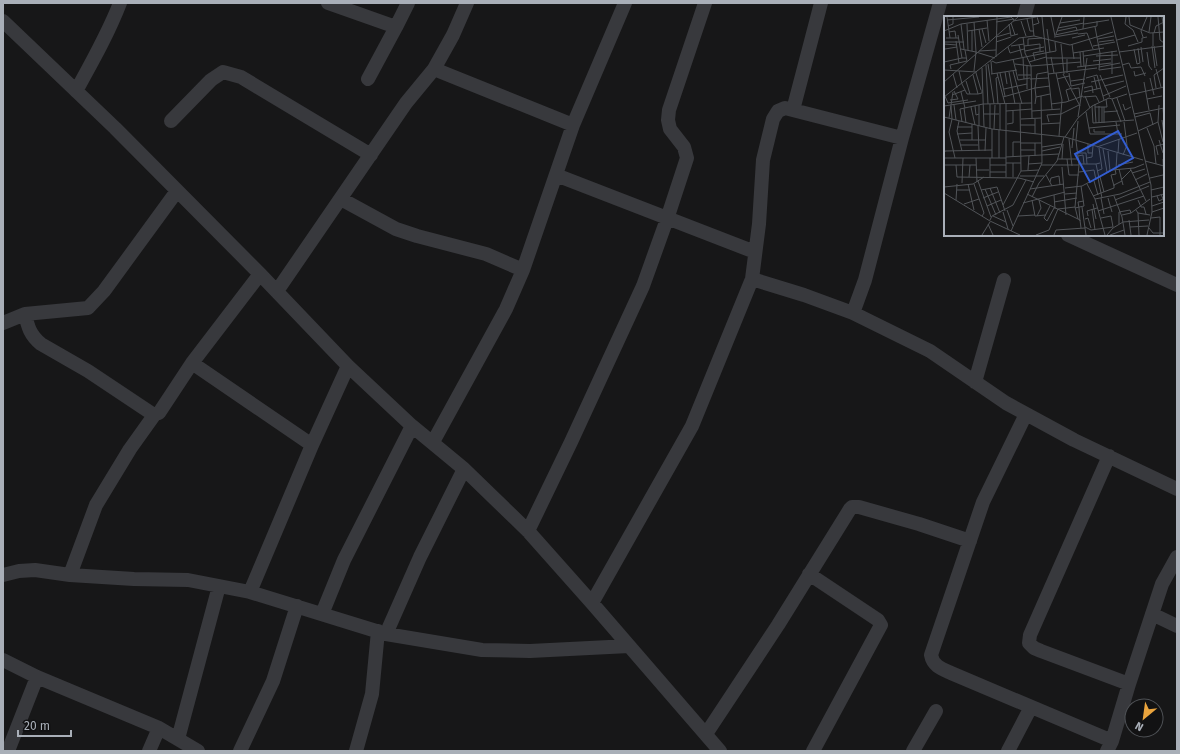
<svg xmlns="http://www.w3.org/2000/svg" width="1180" height="754" viewBox="0 0 1180 754" font-family="'Fira Sans',sans-serif">
  <style>
    .lines { fill: none; stroke-linecap: round; stroke-linejoin: round }
    .minor { stroke: #38393d; stroke-width: 14 }
    .inset-road { fill: none; stroke: #515458; stroke-width: 1 }
    .view { fill: #325dd3; fill-opacity: 0.15; stroke: #325dd3; stroke-width: 2 }
    .inset-edge { fill: none; stroke: #a9afb8; stroke-width: 2 }
  </style>
  <rect width="100%" height="100%" fill="#171718"/>
  <g class="lines">
    <!-- minor -->
    <path class="minor" d="M 328,3 L 396,27
      M 1024,17 L 1028,3
      M 3,21 L 115,128 L 260,274 L 348,366 L 412,426 L 464,469 L 528,531 L 592,603 L 720,751
      M 434,69 L 573,125
      M 368,79 L 396,27 L 408,3
      M 76,91 C 92,62 108,34 120,3
      M 793,110 L 821,3
      M 171,121 L 211,80 L 223,72 L 241,77 L 371,155
      M 556,175 L 755,252
      M 341,199 L 396,229 L 417,236 L 486,254 L 523,270
      M 1068,235 L 1177,285
      M 752,279 L 804,295 L 853,313 L 865,280 L 902,138 L 940,3
      M 277,291 L 406,103 L 434,69 L 453,35 L 467,3
      M 853,313 L 930,351 L 1006,403 L 1074,440 L 1177,489
      M 25,314 C 28,327 30,335 41,344 L 88,371 L 151,413 L 155,414
      M 3,323 L 25,314 L 88,308 L 104,291 L 177,191
      M 192,363 L 312,445
      M 975,382 L 1004,280
      M 1026,414 L 983,502 L 931,655 C 933,666 942,669 951,673 L 1112,741
      M 433,442 L 506,309 L 523,270 L 573,125 L 625,3
      M 1109,456 L 1030,635 L 1029,643 L 1034,648 L 1041,651 L 1129,684
      M 528,531 L 571,442 L 643,286 L 667,219 L 687,158 L 684,147 L 670,129 L 668,120 L 669,110 L 705,3
      M 809,574 L 878,620 L 881,625 L 813,751
      M 3,575 L 19,571 L 35,570 L 70,575 L 134,579 L 188,580 L 250,592 L 386,634 L 482,650 L 530,651 L 629,646
      M 70,575 L 96,505 L 130,449 L 155,414 L 159,413 L 192,363 L 260,274
      M 250,592 L 312,445 L 348,366
      M 592,603 L 692,426 L 752,279 L 759,224 L 763,160 L 773,119 L 778,111 L 785,108 L 902,138
      M 322,614 L 344,560 L 412,426
      M 1152,614 L 1177,626
      M 386,634 L 420,557 L 464,469
      M 3,660 L 37,677 L 159,728 L 198,751
      M 706,734 L 778,625 L 850,509 L 852,507 L 859,507 L 919,524 L 970,541
      M 178,739 L 219,586
      M 8,751 L 37,677
      M 149,751 L 159,728
      M 240,751 L 273,681 L 297,606
      M 356,751 L 372,694 L 378,631
      M 913,751 L 936,711
      M 1008,751 L 1031,707
      M 1107,751 L 1112,741 L 1129,684 L 1162,584 L 1177,557"/>
  </g>
  <!-- overview -->
  <g transform="translate(944 16)">
    <rect width="220" height="220" fill="#171718"/>
    <path class="inset-road" d="M 3,1 L 6,22M 88,1 L 90,20M 98,1 L 108,93M 107,1 L 111,20M 167,1 L 207,169 L 208,196 L 203,219M 182,1 L 181,8 L 189,14 L 194,26M 185,1 L 186,9 L 206,17 L 220,16M 214,1 L 216,24 L 220,27M 218,1 L 220,13M 83,3 L 86,15 L 90,15M 3,4 L 35,1M 43,4 L 45,25M 69,5 L 92,1M 77,5 L 82,20M 30,6 L 32,36 L 51,42M 52,6 L 70,3M 67,7 L 71,19M 116,7 L 136,4M 17,8 L 20,33M 23,8 L 24,34M 65,8 L 67,20 L 74,18M 140,8 L 165,4M 89,9 L 95,7 L 93,1M 4,10 L 9,8 L 9,1M 151,11 L 156,37M 114,12 L 140,7M 35,13 L 38,31M 38,13 L 42,27M 103,13 L 106,36M 139,13 L 140,1M 28,14 L 28,35M 0,15 L 17,8 L 67,1 L 70,4M 24,15 L 43,12M 113,15 L 132,11 L 133,14M 5,16 L 11,15 L 12,22M 205,16 L 207,1M 210,17 L 212,10 L 220,6M 112,18 L 118,1M 134,18 L 143,17 L 149,33M 14,19 L 18,42 L 22,42M 111,19 L 153,10 L 153,5M 52,21 L 66,17M 79,21 L 81,37 L 87,50 L 88,102M 110,21 L 134,17M 199,21 L 197,15 L 203,1M 2,22 L 15,22M 128,22 L 141,19M 154,23 L 170,20M 173,24 L 191,19M 12,25 L 15,47M 0,26 L 20,26M 52,26 L 67,21M 155,26 L 170,24M 0,28 L 13,29M 117,28 L 120,58M 128,28 L 130,43M 75,29 L 78,41M 84,29 L 84,23 L 98,22M 67,30 L 80,28M 80,30 L 96,28 L 96,35M 149,30 L 171,26M 184,30 L 198,26 L 198,22 L 203,21M 208,30 L 211,52M 209,30 L 209,17M 210,30 L 213,50M 64,31 L 66,37 L 80,33M 197,31 L 199,46M 194,32 L 196,47M 1,33 L 13,31M 17,33 L 32,36 L 30,55M 190,33 L 193,48 L 196,47M 35,35 L 52,34M 81,35 L 100,31M 139,35 L 140,50M 136,36 L 137,50M 175,36 L 220,30M 203,36 L 205,50 L 208,54M 101,37 L 112,35 L 111,26M 129,37 L 160,32M 156,37 L 155,54 L 177,51M 140,40 L 173,35M 152,40 L 174,39M 52,41 L 53,1M 79,41 L 80,63M 107,41 L 110,57M 102,42 L 137,42M 69,43 L 74,64 L 86,62M 123,43 L 123,57M 91,44 L 89,37 L 100,35M 47,45 L 48,58M 48,45 L 52,47 L 101,37M 149,45 L 167,43M 0,46 L 18,42M 85,46 L 102,41M 44,48 L 50,88M 71,48 L 87,50M 42,49 L 44,88M 178,49 L 185,47 L 187,52 L 197,51 L 201,60M 87,50 L 137,46M 133,51 L 167,47M 155,51 L 176,47M 38,52 L 40,111M 7,53 L 6,49 L 23,45 L 21,34M 212,53 L 217,71M 0,54 L 33,56M 15,55 L 18,68M 69,55 L 78,88M 190,55 L 191,60 L 202,57M 61,56 L 63,68M 65,56 L 71,88M 32,57 L 37,74M 53,57 L 61,88M 56,57 L 61,80M 112,57 L 118,84 L 115,120M 125,57 L 127,70M 9,58 L 13,72M 47,58 L 73,54M 104,58 L 153,52M 119,58 L 136,90M 168,58 L 168,35M 29,59 L 34,78 L 38,77 L 38,74M 74,59 L 87,59M 156,59 L 166,81M 54,61 L 52,62 L 54,88M 150,61 L 153,73M 142,62 L 153,59 L 160,84M 206,62 L 210,79M 86,63 L 104,62M 113,63 L 125,60M 22,65 L 26,78M 127,65 L 141,63M 0,66 L 74,1M 147,66 L 179,59M 200,66 L 205,94M 18,68 L 23,78 L 34,78M 127,70 L 141,67M 160,70 L 180,65M 140,72 L 148,70 L 149,77M 212,72 L 210,59 L 220,52M 60,73 L 83,68M 83,73 L 83,49M 128,73 L 135,72 L 136,81M 17,76 L 21,92M 140,76 L 157,72M 0,78 L 4,87 L 24,84M 8,79 L 21,74M 185,79 L 220,71M 141,80 L 146,92M 159,80 L 182,70M 0,81 L 75,22 L 90,20 L 126,29 L 169,16M 59,81 L 91,72 L 93,58 L 104,56M 92,81 L 91,72 L 106,70M 139,81 L 152,80 L 155,86M 173,82 L 181,105M 168,83 L 177,106M 203,83 L 218,80M 6,84 L 14,83 L 10,75M 125,85 L 122,74 L 128,72M 46,88 L 46,113M 56,88 L 56,114M 62,88 L 62,161M 91,88 L 92,81 L 106,78M 107,88 L 122,86 L 139,80M 151,88 L 151,91 L 163,91 L 162,83M 179,88 L 181,94 L 187,91M 10,89 L 12,104M 35,89 L 35,110M 0,90 L 32,85M 7,90 L 8,103 L 5,116 L 11,142M 31,90 L 32,99 L 35,98M 148,90 L 149,107 L 190,104M 155,90 L 155,107M 27,91 L 31,109M 151,91 L 152,107M 158,91 L 158,107M 160,91 L 160,107M 20,92 L 22,107M 219,92 L 220,104M 16,93 L 39,88 L 88,87M 16,93 L 18,106M 62,95 L 88,93M 88,95 L 116,93M 142,96 L 146,118 L 178,118M 160,96 L 174,95M 40,98 L 55,98M 117,98 L 135,89M 190,98 L 220,92M 0,101 L 48,113 L 121,121 L 199,144M 134,101 L 143,42M 191,101 L 206,97 L 209,109M 5,102 L 9,76M 77,103 L 97,102M 218,104 L 220,118M 15,105 L 13,115 L 18,135M 105,106 L 103,99 L 117,98M 172,106 L 174,118M 214,106 L 219,126M 63,108 L 69,107 L 69,95M 98,108 L 116,107M 76,109 L 91,109M 34,110 L 35,135M 13,111 L 28,111M 145,112 L 176,109M 203,112 L 210,130 L 212,148M 50,113 L 51,89M 150,113 L 150,116 L 161,116M 55,114 L 55,142M 194,115 L 214,106 L 215,89M 13,118 L 28,117M 91,118 L 91,103M 121,121 L 134,102 L 148,90 L 165,82 L 168,83 L 183,78M 125,123 L 128,150M 16,124 L 41,124M 28,124 L 28,108M 132,124 L 134,105M 215,124 L 219,137M 132,125 L 135,149 L 131,191 L 134,203M 76,127 L 97,127M 91,127 L 91,140M 144,128 L 144,137 L 148,137M 17,129 L 34,129M 98,131 L 118,128M 153,131 L 193,117M 128,132 L 130,112M 159,133 L 163,156M 77,134 L 91,134M 41,135 L 42,112M 98,135 L 116,131M 164,135 L 166,155M 134,137 L 142,137 L 143,148M 174,137 L 175,123M 0,138 L 1,135 L 48,134M 179,139 L 183,129 L 180,106M 214,139 L 212,130 L 220,128M 134,140 L 139,139 L 140,148M 62,141 L 115,138M 69,141 L 69,126 L 76,126M 0,142 L 62,142M 32,142 L 33,166M 46,142 L 46,161M 48,142 L 48,113M 143,142 L 148,141 L 149,130M 114,143 L 135,143M 118,143 L 119,128M 123,143 L 125,159 L 135,159M 219,143 L 220,166M 201,145 L 220,150M 62,147 L 77,147M 84,148 L 98,147M 135,148 L 152,148M 0,149 L 32,149M 12,149 L 13,161 L 75,162 L 90,166M 46,149 L 62,149M 97,149 L 135,149M 174,149 L 189,146M 118,151 L 122,199M 186,152 L 202,185M 172,153 L 173,137M 175,153 L 179,169M 32,154 L 45,154M 84,154 L 85,140M 77,155 L 95,154M 153,155 L 158,153 L 155,132M 46,156 L 62,156M 135,156 L 150,154 L 152,164M 188,157 L 201,153M 102,159 L 108,170M 76,160 L 100,160M 25,161 L 26,149M 69,161 L 69,147M 156,161 L 160,176M 154,162 L 158,182M 155,162 L 152,148 L 156,147M 206,162 L 219,159M 177,164 L 187,154M 191,164 L 203,158M 34,165 L 47,201M 150,165 L 154,179M 106,166 L 107,162 L 115,160 L 116,169M 18,167 L 19,142M 24,168 L 30,194M 30,168 L 40,197 L 38,200M 143,168 L 151,183 L 161,219M 170,170 L 167,159 L 172,158 L 171,153M 0,171 L 29,168 L 40,161M 46,172 L 56,197M 121,172 L 138,170 L 168,154 L 190,152 L 200,148M 41,173 L 52,199M 86,173 L 120,168M 13,174 L 26,174M 37,174 L 53,171 L 61,195M 207,174 L 220,171M 0,177 L 46,205 L 76,219M 83,178 L 136,204 L 137,212M 121,178 L 133,177M 110,179 L 111,193M 149,180 L 170,172 L 170,169 L 178,165M 170,180 L 178,201 L 181,219M 213,180 L 215,185 L 219,183 L 217,178M 88,181 L 95,167 L 113,145 L 120,121M 208,181 L 220,178M 39,182 L 54,176M 157,182 L 160,198M 164,182 L 168,196M 151,183 L 176,178 L 206,166M 12,184 L 13,168M 88,184 L 91,200 L 102,199M 171,184 L 205,170M 194,184 L 197,191 L 200,191 L 202,198M 110,186 L 133,182M 79,187 L 121,176M 20,188 L 35,183M 149,188 L 152,203M 59,189 L 77,155 L 76,88M 43,190 L 57,184M 106,190 L 100,202 L 103,205 L 110,192M 208,190 L 220,186M 138,191 L 142,219M 131,192 L 140,190 L 137,170M 135,192 L 136,205M 135,192 L 134,186 L 140,185M 148,193 L 151,214M 63,194 L 69,210M 192,194 L 194,197 L 206,199M 154,195 L 200,180M 59,196 L 64,213M 208,196 L 220,192M 194,197 L 195,219M 178,199 L 187,197 L 206,183M 49,200 L 62,206M 74,200 L 91,199M 93,200 L 97,192 L 95,184M 144,200 L 143,195 L 153,192M 157,202 L 167,200 L 169,211M 207,202 L 216,201 L 216,219M 141,203 L 144,202 L 147,212M 46,204 L 48,200 L 69,189 L 82,164M 185,204 L 187,219M 44,208 L 49,219M 175,208 L 175,196 L 186,194 L 187,197M 141,211 L 147,214 L 169,211M 186,211 L 204,210M 205,212 L 209,217 L 220,217M 67,215 L 98,147 L 97,80M 38,219 L 46,206M 92,219 L 105,214 L 114,193 L 131,191M 110,219 L 112,214 L 141,212M 163,219 L 169,212 L 179,206 L 205,204M 166,219 L 180,214"/>
    <path class="view" d="M 174,115 L 189,142 L 146,166 L 131,138 Z"/>
    <rect width="220" height="220" class="inset-edge"/>
  </g>
  <!-- border -->
  <rect width="1180" height="754" fill="none" stroke="#a9afb8" stroke-width="8"/>
  <!-- north arrow -->
  <g transform="translate(1144 718) rotate(209)"><circle r="19" fill="#121213" stroke="#4e5155"/>
  <path d="M0-3L7 15L0 10L-7 15Z" fill="#eaa43d"/>
  <text y="-6" font-size="11" font-weight="bold" text-anchor="middle" fill="#a9afb8">N</text>
  </g>
  <!-- scale -->
  <path d="M18 730v6h53v-6" fill="none" stroke="#a9afb8" stroke-width="2"/>
  <text x="24" y="730" font-size="12" fill="#a9afb8" stroke="#121213" stroke-width="3" paint-order="stroke">20 m</text>
</svg>
